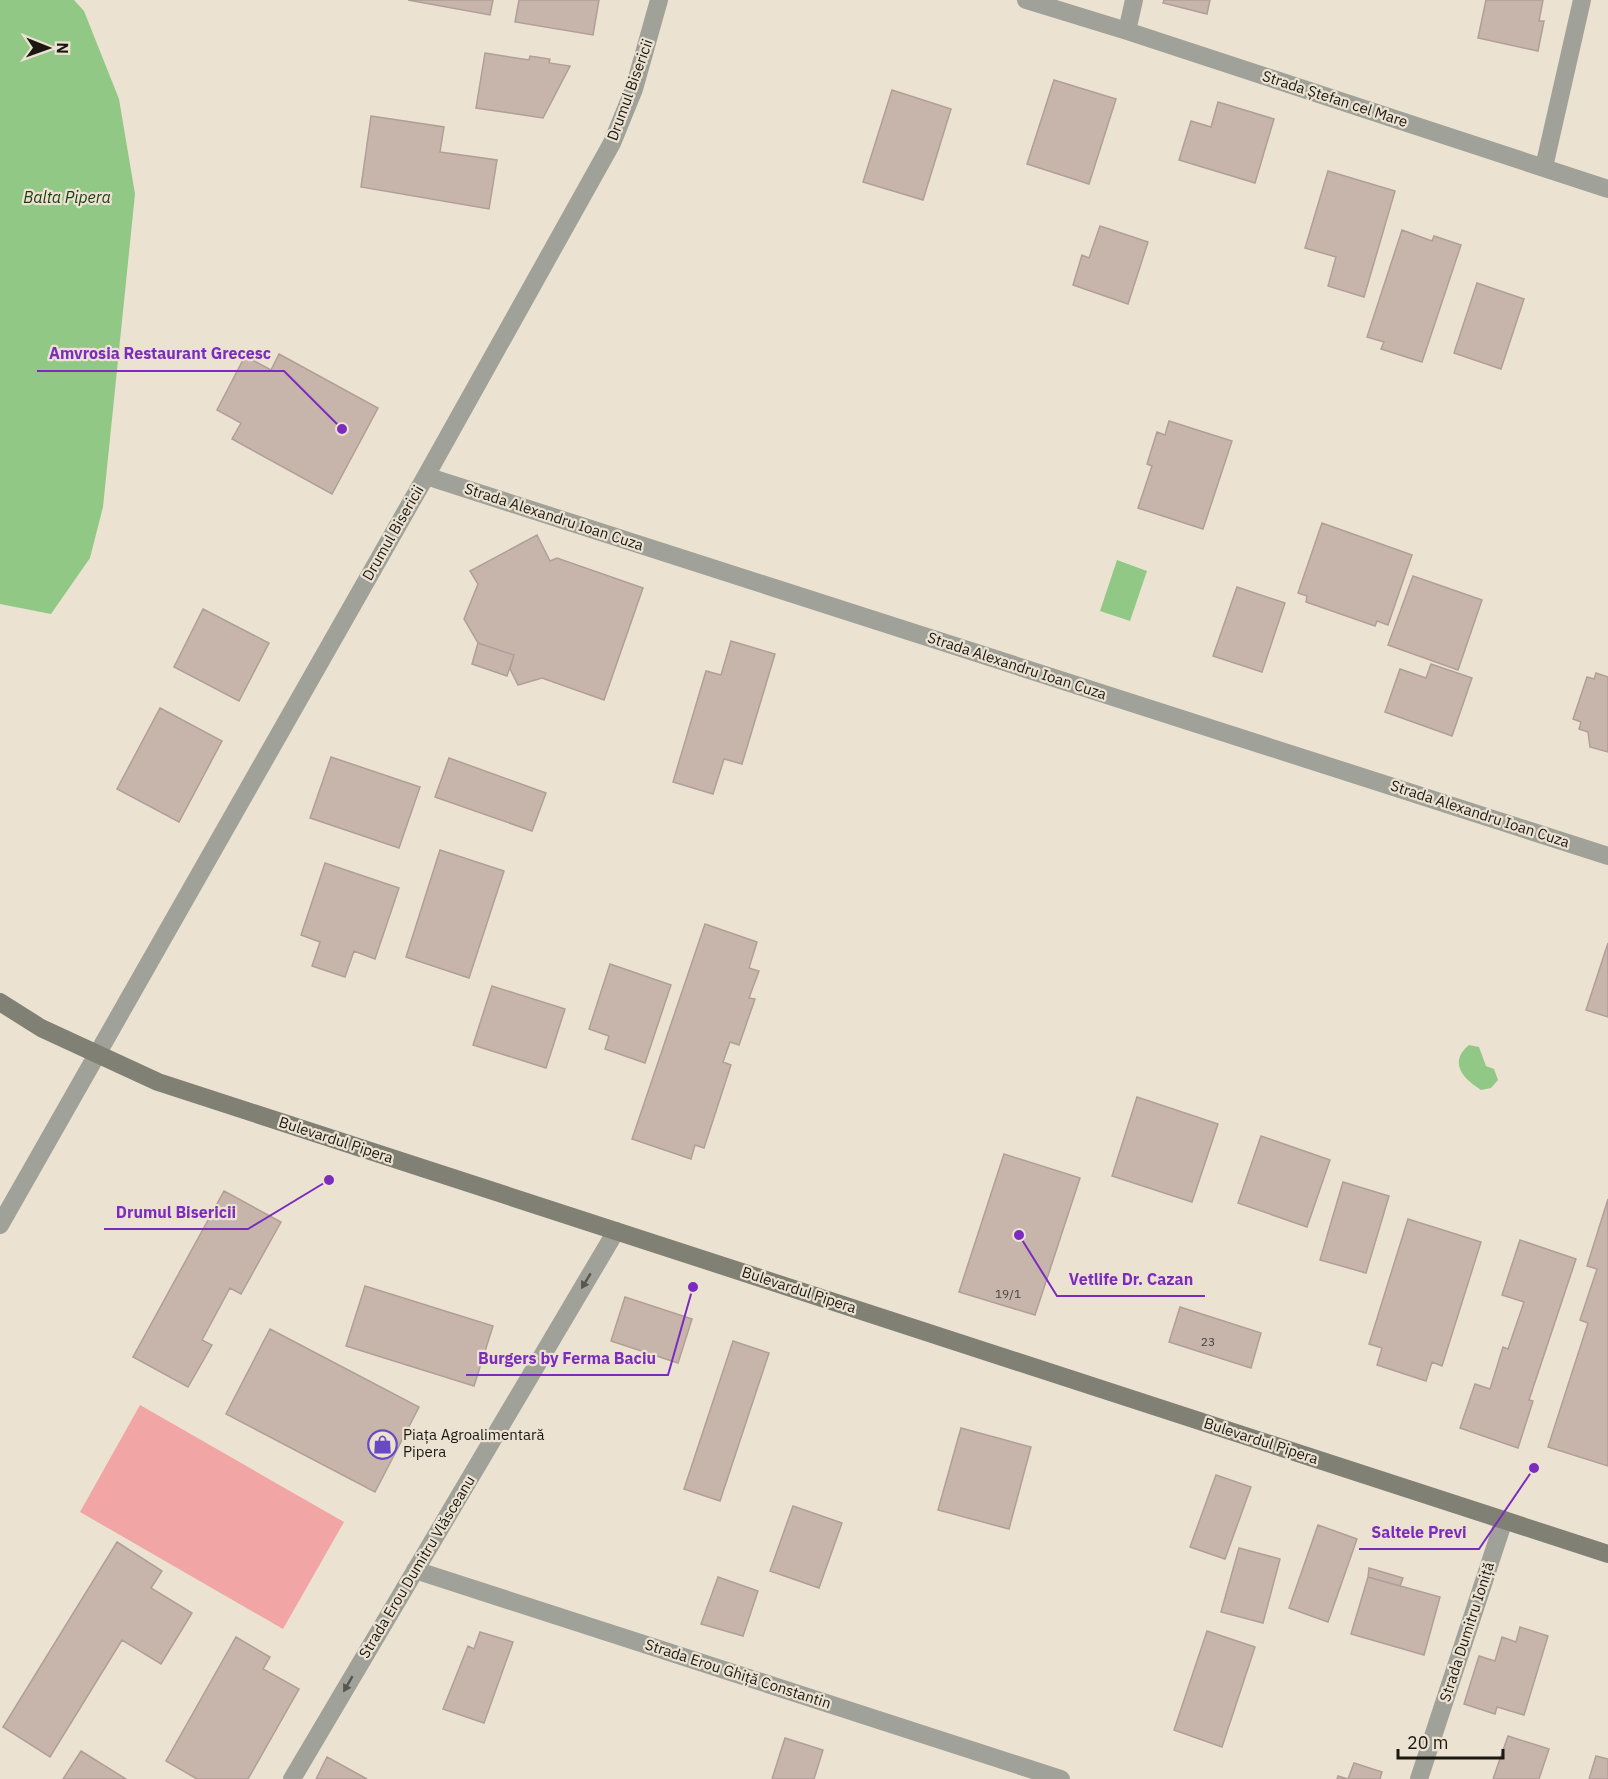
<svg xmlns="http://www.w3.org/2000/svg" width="1608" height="1779" viewBox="0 0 1608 1779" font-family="'IBM Plex Sans',sans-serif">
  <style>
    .green { fill: #f1a5a4 }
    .water { fill: #92c885 }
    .building { fill: #c7b5ac; stroke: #b09f96; stroke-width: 1.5 }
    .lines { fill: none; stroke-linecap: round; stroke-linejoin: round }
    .minor { stroke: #a0a199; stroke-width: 18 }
    .secondary { stroke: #808075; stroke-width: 18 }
    .oneway { fill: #57564f }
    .labels { text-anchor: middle; stroke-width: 4.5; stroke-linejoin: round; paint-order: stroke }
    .number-label { font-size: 12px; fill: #463f38 }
    .street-label { font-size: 15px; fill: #1b1812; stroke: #ece2d2 }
    .poi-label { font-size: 15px; fill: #1b1812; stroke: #ece2d2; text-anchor: start }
    .water-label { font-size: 16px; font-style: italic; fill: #183c0e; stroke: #ece2d2 }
    .leader { fill: none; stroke: #7b2cbf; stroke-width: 2 }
    .callout-dot { fill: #7b2cbf; stroke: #ece2d2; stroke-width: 2 }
    .callout-label { font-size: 16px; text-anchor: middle; font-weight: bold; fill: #7b2cbf; stroke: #ece2d2; stroke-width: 4.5; stroke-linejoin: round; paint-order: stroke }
  </style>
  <rect width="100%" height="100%" fill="#ece2d2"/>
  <!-- green -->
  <path class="green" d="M 140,1405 L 344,1522 L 283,1629 L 80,1512 Z"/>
  <!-- water -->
  <path class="water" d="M 0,0 L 74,0 L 84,11 L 119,99 L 135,194 L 103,507 L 90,558 L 51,614 L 0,604 Z
    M 1117,560 L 1147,571 L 1130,621 L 1100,611 Z
    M 1469,1045 L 1479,1047 L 1486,1066 L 1494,1069 L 1498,1080 L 1491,1088 L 1481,1090 C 1463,1078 1448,1063 1469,1045 Z"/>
  <!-- building -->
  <path class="building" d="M 408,0 L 493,0 L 490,15 Z
    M 519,0 L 599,0 L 593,35 L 515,22 Z
    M 1164,0 L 1210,0 L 1207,14 L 1163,3 Z
    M 1486,0 L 1543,0 L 1539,21 L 1544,21 L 1538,51 L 1478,38 Z
    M 485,53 L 529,60 L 530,56 L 550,59 L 549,63 L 570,66 L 543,118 L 476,108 Z
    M 1054,80 L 1116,99 L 1089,184 L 1027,164 Z
    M 892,90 L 951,109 L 923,200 L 863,182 Z
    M 1218,102 L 1274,119 L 1255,183 L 1179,160 L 1191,121 L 1211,127 Z
    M 371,116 L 444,127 L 440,152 L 497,160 L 489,209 L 361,187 Z
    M 1328,171 L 1395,191 L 1364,297 L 1328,286 L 1336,257 L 1305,248 Z
    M 1100,226 L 1148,242 L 1128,304 L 1073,285 L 1082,255 L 1089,258 Z
    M 1402,230 L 1432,241 L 1434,236 L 1461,245 L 1422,362 L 1381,349 L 1384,342 L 1367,337 Z
    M 1477,283 L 1524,299 L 1501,369 L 1454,353 Z
    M 279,354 L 378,408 L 332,494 L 232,439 L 241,423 L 217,410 L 245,356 L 271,370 Z
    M 1169,421 L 1232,441 L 1203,529 L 1138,508 L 1152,466 L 1147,464 L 1157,432 L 1165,435 Z
    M 1322,523 L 1412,555 L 1388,625 L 1377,621 L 1375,626 L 1306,602 L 1307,596 L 1298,593 Z
    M 537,535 L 550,561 L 557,558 L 643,588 L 604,700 L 542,678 L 518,685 L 510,669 L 514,655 L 478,643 L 464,619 L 478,584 L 470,571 Z
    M 1413,576 L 1482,600 L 1458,670 L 1388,645 Z
    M 1237,587 L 1285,603 L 1262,672 L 1213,656 Z
    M 203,609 L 269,643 L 239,701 L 174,667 Z
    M 731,641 L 775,654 L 742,764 L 724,759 L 713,794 L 673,782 L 706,671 L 721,675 Z
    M 478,643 L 514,655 L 507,676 L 472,664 Z
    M 1431,664 L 1472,678 L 1452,736 L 1385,712 L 1400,669 L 1426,678 Z
    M 1596,673 L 1608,677 L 1608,752 L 1590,747 L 1588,732 L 1579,729 L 1581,722 L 1573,719 L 1587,677 L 1594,679 Z
    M 160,708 L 222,741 L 179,822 L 117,789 Z
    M 331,757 L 420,787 L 399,848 L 310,818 Z
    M 449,758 L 546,793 L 532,831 L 435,797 Z
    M 440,850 L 504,871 L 469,978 L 406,957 Z
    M 325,863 L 399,888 L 375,959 L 354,951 L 345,977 L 312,966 L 320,942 L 301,935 Z
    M 705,924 L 757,942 L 749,968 L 759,971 L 749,998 L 755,999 L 739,1045 L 730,1042 L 723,1062 L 731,1065 L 704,1148 L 695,1145 L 691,1159 L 632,1139 Z
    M 1608,943 L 1608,1017 L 1586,1010 Z
    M 610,964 L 671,985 L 645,1063 L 605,1049 L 609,1036 L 589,1029 Z
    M 492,986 L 565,1009 L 546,1068 L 473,1045 Z
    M 1137,1097 L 1218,1124 L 1192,1202 L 1112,1176 Z
    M 1261,1136 L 1330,1160 L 1307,1227 L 1238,1203 Z
    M 1004,1154 L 1080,1178 L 1035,1315 L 959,1292 Z
    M 1343,1182 L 1389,1196 L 1366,1273 L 1320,1260 Z
    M 224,1191 L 281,1222 L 241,1294 L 230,1288 L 202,1340 L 212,1345 L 188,1387 L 133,1357 Z
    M 1608,1199 L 1608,1466 L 1548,1447 L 1588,1323 L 1580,1320 L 1597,1269 L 1587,1266 Z
    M 1408,1219 L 1481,1242 L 1442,1366 L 1432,1362 L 1426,1381 L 1377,1365 L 1382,1348 L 1369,1344 Z
    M 1520,1240 L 1576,1259 L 1529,1400 L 1533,1401 L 1518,1448 L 1460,1428 L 1475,1384 L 1490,1389 L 1503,1347 L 1508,1349 L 1524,1302 L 1502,1295 Z
    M 365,1286 L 493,1326 L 474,1386 L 346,1346 Z
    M 625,1297 L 692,1319 L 678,1363 L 611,1341 Z
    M 1180,1307 L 1261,1333 L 1251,1368 L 1169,1342 Z
    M 270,1329 L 419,1407 L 375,1492 L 226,1414 Z
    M 733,1341 L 769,1353 L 720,1501 L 684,1489 Z
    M 961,1428 L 1031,1447 L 1009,1529 L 938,1510 Z
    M 1216,1475 L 1251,1487 L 1225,1559 L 1190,1547 Z
    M 793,1506 L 842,1523 L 819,1588 L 770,1571 Z
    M 1318,1525 L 1357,1539 L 1328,1622 L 1289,1608 Z
    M 117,1542 L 162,1571 L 151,1588 L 192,1613 L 161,1664 L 122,1640 L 50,1757 L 3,1727 Z
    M 1239,1548 L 1280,1559 L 1263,1623 L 1221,1612 Z
    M 1369,1568 L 1403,1578 L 1400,1586 L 1368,1577 Z
    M 718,1577 L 758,1591 L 743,1636 L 701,1624 Z
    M 1368,1577 L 1440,1597 L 1424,1655 L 1351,1634 Z
    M 1520,1627 L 1548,1636 L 1524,1715 L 1497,1707 L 1495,1714 L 1464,1704 L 1479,1656 L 1495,1661 L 1502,1637 L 1516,1642 Z
    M 1207,1631 L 1255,1647 L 1222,1747 L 1174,1730 Z
    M 480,1632 L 513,1642 L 484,1723 L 443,1709 L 468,1646 L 474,1649 Z
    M 236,1637 L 270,1657 L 263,1669 L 299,1689 L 248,1779 L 197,1779 L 166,1761 Z
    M 1508,1736 L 1549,1749 L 1539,1779 L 1493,1779 Z
    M 785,1738 L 823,1750 L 814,1779 L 772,1779 Z
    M 81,1751 L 126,1779 L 63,1779 Z
    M 1596,1756 L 1608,1759 L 1608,1779 L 1589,1779 Z
    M 327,1757 L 367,1779 L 316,1779 Z
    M 1354,1763 L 1382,1772 L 1380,1779 L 1337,1779 L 1338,1776 L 1348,1779 Z"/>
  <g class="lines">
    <!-- minor -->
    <path class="minor" d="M 1026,0 L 1127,31 L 1608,189
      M 1127,31 L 1134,0
      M 1544,167 L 1582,0
      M 426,476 L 1608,856
      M 0,1225 L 426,476 L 612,143 L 634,89 L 659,0
      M 415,1570 L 1061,1779
      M 292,1779 L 616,1231
      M 1419,1779 L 1504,1520"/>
    <!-- secondary -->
    <path class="secondary" d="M 0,1002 L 41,1028 L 158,1082 L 1608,1554"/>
  </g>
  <!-- one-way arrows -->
  <defs><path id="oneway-solid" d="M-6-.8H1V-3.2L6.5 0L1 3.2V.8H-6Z" transform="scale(1.5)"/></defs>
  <g class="oneway">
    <use href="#oneway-solid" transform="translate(586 1281) rotate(121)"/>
    <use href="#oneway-solid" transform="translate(348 1684) rotate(120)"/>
  </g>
  <!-- icons -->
  <defs>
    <symbol id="shop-ring" viewBox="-11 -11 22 22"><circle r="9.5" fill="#ece2d2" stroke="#6a4ac3" stroke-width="1.5"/><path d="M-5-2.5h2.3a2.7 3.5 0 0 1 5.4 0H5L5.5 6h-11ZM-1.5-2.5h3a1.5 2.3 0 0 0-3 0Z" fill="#6a4ac3"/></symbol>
  </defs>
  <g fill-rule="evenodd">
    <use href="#shop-ring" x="366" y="1428" width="33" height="33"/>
  </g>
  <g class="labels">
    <!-- number labels -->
    <g class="number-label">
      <text x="1008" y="1298">19/1</text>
      <text x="1208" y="1346">23</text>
    </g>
    <!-- street labels -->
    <g class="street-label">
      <text transform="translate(630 90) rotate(-70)" y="5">Drumul Bisericii</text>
      <text transform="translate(1335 99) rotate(18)" y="5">Strada Ștefan cel Mare</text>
      <text transform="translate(554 517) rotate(18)" y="5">Strada Alexandru Ioan Cuza</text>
      <text transform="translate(393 533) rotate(-60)" y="5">Drumul Bisericii</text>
      <text transform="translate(1017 666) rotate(18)" y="5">Strada Alexandru Ioan Cuza</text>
      <text transform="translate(1480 814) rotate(18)" y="5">Strada Alexandru Ioan Cuza</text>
      <text transform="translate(336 1140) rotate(18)" y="5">Bulevardul Pipera</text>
      <text transform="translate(799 1290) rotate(18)" y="5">Bulevardul Pipera</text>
      <text transform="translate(1261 1441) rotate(18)" y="5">Bulevardul Pipera</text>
      <text transform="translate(417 1567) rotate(-59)" y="5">Strada Erou Dumitru Vlăsceanu</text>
      <text transform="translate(1467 1632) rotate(-72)" y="5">Strada Dumitru Ioniță</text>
      <text transform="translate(738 1674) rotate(18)" y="5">Strada Erou Ghiță Constantin</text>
    </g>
    <!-- poi labels -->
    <g class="poi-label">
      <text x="403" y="1440">Piața Agroalimentară<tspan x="403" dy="17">Pipera</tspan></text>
    </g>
    <!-- water labels -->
    <g class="water-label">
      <text x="67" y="203">Balta Pipera</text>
    </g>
  </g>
  <!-- callouts -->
  <path class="leader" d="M342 429L284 371H37M329 1180L248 1229H104M1019 1235L1057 1296H1205M693 1287L668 1375H466M1534 1468L1479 1549H1359"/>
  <g class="callout-dot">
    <circle cx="342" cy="429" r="6"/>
    <circle cx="329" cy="1180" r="6"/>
    <circle cx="1019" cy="1235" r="6"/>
    <circle cx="693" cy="1287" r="6"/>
    <circle cx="1534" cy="1468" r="6"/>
  </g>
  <g class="callout-label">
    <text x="160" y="359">Amvrosia Restaurant Grecesc</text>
    <text x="176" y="1218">Drumul Bisericii</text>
    <text x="1131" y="1285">Vetlife Dr. Cazan</text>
    <text x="567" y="1364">Burgers by Ferma Baciu</text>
    <text x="1419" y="1538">Saltele Previ</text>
  </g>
  <!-- north arrow -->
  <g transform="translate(48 48) rotate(91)" stroke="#ece2d2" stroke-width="4.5" paint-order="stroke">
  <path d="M0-4.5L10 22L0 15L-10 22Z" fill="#1b1812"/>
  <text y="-9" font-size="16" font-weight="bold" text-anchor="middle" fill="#1b1812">N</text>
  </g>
  <!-- scale -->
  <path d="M1398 1749v9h105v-9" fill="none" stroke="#1b1812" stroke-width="3"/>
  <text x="1407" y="1749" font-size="18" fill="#1b1812" stroke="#ece2d2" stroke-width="4.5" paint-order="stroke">20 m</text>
</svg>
